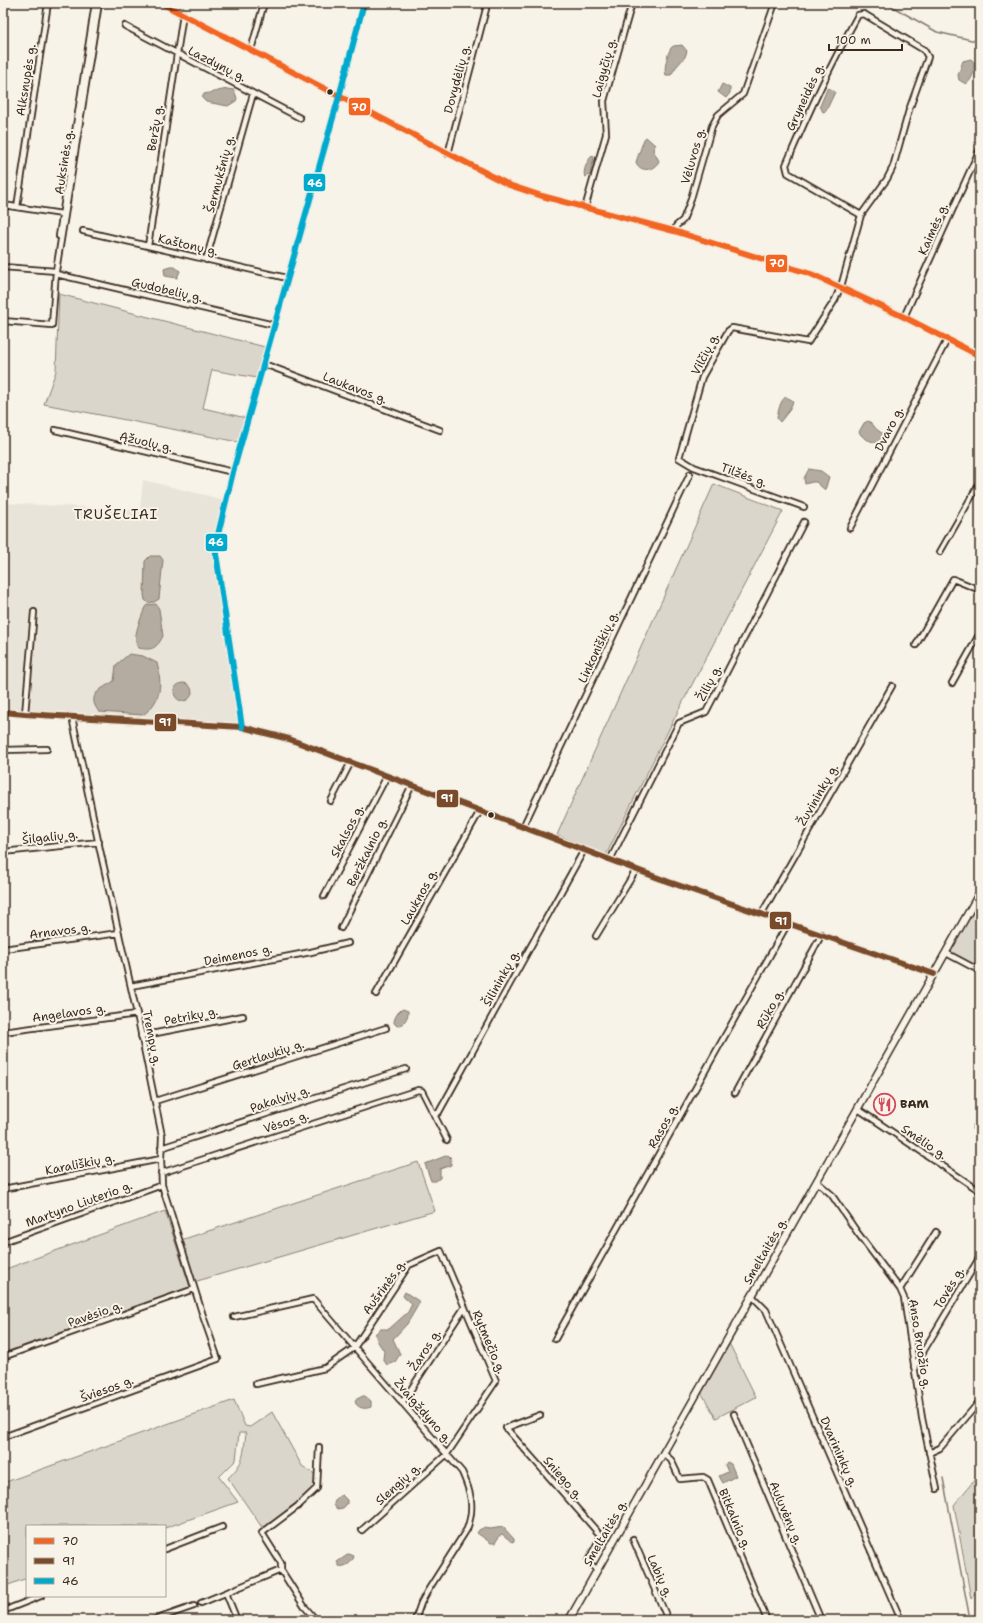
<svg xmlns="http://www.w3.org/2000/svg" width="983" height="1623" viewBox="0 0 983 1623" font-family="'Shantell Sans',sans-serif">
  <style>
    .built { fill: #e9e4d9 }
    .green { fill: #dbd6cb; stroke: #8b8074 }
    .water { fill: #b4aca0; stroke: #84786c }
    .lines { fill: none; stroke-linecap: round; stroke-linejoin: round }
    .stream { stroke: #84786c; stroke-width: 1.5 }
    .minor-casing { stroke: #3b2a1e; stroke-width: 8 }
    .secondary-casing { stroke: #3b2a1e; stroke-width: 9 }
    .minor { stroke: #f7f3e8; stroke-width: 4.5 }
    .secondary { stroke: #f7f3e8; stroke-width: 6 }
    .bus-1-casing { stroke: #f7f3e8; stroke-width: 9 }
    .bus-2-casing { stroke: #f7f3e8; stroke-width: 9 }
    .bus-3-casing { stroke: #f7f3e8; stroke-width: 9 }
    .bus-1 { stroke: #f26522; stroke-width: 6 }
    .bus-2 { stroke: #7a4b2a; stroke-width: 6 }
    .bus-3 { stroke: #00a9ce; stroke-width: 6 }
    .bus-dot { fill: #3b2a1e; stroke: #f7f3e8; stroke-width: 1.5 }
    .labels { text-anchor: middle; stroke-width: 4; stroke-linejoin: round; paint-order: stroke }
    .street-label { font-size: 12px; fill: #3b2a1e; stroke: #f7f3e8 }
    .poi-label { font-size: 12px; font-weight: bold; fill: #3b2a1e; stroke: #f7f3e8; text-anchor: start }
    .quarter-label { font-size: 14px; letter-spacing: 1px; fill: #3b2a1e; stroke: #f7f3e8 }
    .line-badge { stroke: #f7f3e8; stroke-width: 1.5 }
    .badge-label { font-size: 11px; text-anchor: middle; font-weight: bold; fill: #fff }
  </style>
  <rect width="100%" height="100%" fill="#f7f3e8"/>
  <filter id="ink" filterUnits="userSpaceOnUse"><feTurbulence type="fractalNoise" baseFrequency=".025" numOctaves="2"/><feDisplacementMap in="SourceGraphic" scale="8" xChannelSelector="R" yChannelSelector="G"/><feConvolveMatrix kernelMatrix="1 2 1 2 8 2 1 2 1" color-interpolation-filters="sRGB"/></filter>
  <g filter="url(#ink)">
    <!-- built -->
    <path class="built" d="M 143,480 L 225,500 L 213,543 L 213,551 L 238,722 L 237,724 L 3,709 L 3,503 L 140,510 Z"/>
    <!-- green -->
    <path class="green" d="M 59,294 L 265,347 L 257,378 L 212,370 L 203,408 L 246,418 L 238,442 L 44,404 L 56,371 Z
      M 714,484 L 783,511 L 674,719 L 606,855 L 557,835 Z
      M 980,899 L 980,970 L 949,953 Z
      M 418,1162 L 435,1211 L 194,1282 L 181,1240 Z
      M 165,1211 L 190,1287 L 3,1353 L 3,1270 Z
      M 729,1343 L 756,1397 L 716,1418 L 701,1392 Z
      M 234,1400 L 245,1426 L 250,1427 L 272,1412 L 302,1466 L 316,1475 L 316,1484 L 314,1488 L 266,1527 L 261,1526 L 228,1478 C 245,1462 243,1455 246,1433 L 239,1433 L 236,1460 L 219,1477 L 238,1502 L 165,1528 L 165,1526 L 27,1526 L 27,1578 L 3,1587 L 3,1483 Z
      M 980,1473 L 980,1587 L 971,1599 L 954,1505 Z"/>
    <!-- water -->
    <path class="water" d="M 682,45 L 687,51 L 685,57 L 676,67 L 671,75 L 666,75 C 663,71 668,50 672,47 C 674,45 678,46 682,45 Z
      M 971,59 L 974,62 C 975,69 973,80 966,84 L 959,80 L 958,75 L 963,61 Z
      M 722,84 L 730,88 L 730,93 L 726,98 L 718,92 Z
      M 829,88 L 835,92 L 826,111 L 823,112 L 820,106 L 827,89 Z
      M 227,89 L 234,90 L 237,98 L 236,101 L 228,106 L 206,102 L 202,98 L 204,94 Z
      M 646,137 L 655,145 L 653,150 L 659,161 C 654,171 640,173 636,162 L 644,139 Z
      M 592,156 L 594,157 L 590,175 L 585,177 C 582,172 588,159 592,156 Z
      M 170,267 L 175,267 L 180,271 L 177,278 L 165,276 L 164,269 Z
      M 786,397 L 792,400 L 793,402 L 788,412 L 780,422 L 777,418 C 778,412 780,400 786,397 Z
      M 868,421 C 874,424 874,428 879,431 C 882,434 885,433 888,437 L 883,444 C 874,442 864,441 859,432 L 864,423 Z
      M 809,469 L 821,471 L 829,477 L 825,490 L 816,482 L 812,482 L 805,484 L 804,478 Z
      M 150,556 L 160,556 L 163,560 L 159,599 L 154,602 L 148,603 L 145,600 L 144,595 L 145,561 Z
      M 156,604 L 159,609 L 163,636 C 157,648 152,651 139,648 C 130,639 142,617 145,607 L 147,605 Z
      M 129,654 L 143,656 L 157,663 C 162,684 162,701 143,715 L 99,712 C 85,694 102,689 114,681 L 116,665 Z
      M174 692a9 9 0 1 1 18 0a9 9 0 1 1-18 0Z
      M 403,1009 L 408,1011 C 409,1017 403,1026 397,1026 L 394,1023 C 394,1018 398,1011 403,1009 Z
      M 448,1155 L 451,1158 L 451,1165 L 440,1169 L 440,1178 L 436,1181 L 431,1181 L 425,1164 Z
      M 405,1292 L 420,1302 L 407,1324 L 393,1339 L 400,1354 L 395,1362 L 387,1365 L 383,1359 L 384,1351 L 378,1342 L 375,1334 L 380,1329 L 389,1329 L 408,1312 L 412,1304 C 410,1300 405,1300 403,1296 Z
      M 363,1396 L 365,1396 L 371,1401 L 371,1407 C 366,1409 360,1409 356,1404 L 355,1400 Z
      M 727,1462 L 731,1464 L 736,1476 L 723,1483 L 719,1476 L 728,1472 L 725,1465 Z
      M 342,1495 L 347,1500 L 347,1504 L 343,1508 L 337,1509 L 334,1505 C 334,1500 338,1496 342,1495 Z
      M 485,1527 L 490,1529 L 503,1527 L 514,1539 L 514,1541 L 512,1542 L 502,1534 L 500,1535 L 495,1543 L 491,1543 L 477,1533 L 479,1530 Z
      M 349,1554 L 354,1556 C 353,1562 345,1568 339,1566 L 337,1562 Z"/>
    <g class="lines">
      <!-- stream -->
      <path class="stream" d="M 886,3 L 937,32 L 980,42
        M 943,1478 L 969,1614"/>
      <defs>
        <path id="minor" d="M 161,3 L 509,185 L 542,196 L 674,231 L 811,274 L 904,317 L 980,356
          M 125,26 L 300,118
          M 251,50 L 264,3
          M 448,154 L 486,9
          M 3,205 L 62,214
          M 17,207 L 48,3
          M 585,208 L 606,134 L 604,101 L 632,3
          M 83,231 L 287,278
          M 674,231 L 676,226 L 683,220 L 690,202 L 712,126 L 718,115 L 743,94 L 775,3
          M 59,236 L 95,3
          M 148,246 L 183,14
          M 206,260 L 253,94
          M 3,267 L 56,271
          M 56,274 L 274,325
          M 904,317 L 980,149
          M 3,321 L 52,325 L 56,271 L 99,3
          M 264,364 L 440,430
          M 55,430 L 233,472
          M 804,507 L 694,467 L 679,458 L 702,377 L 728,331 L 732,328 L 808,342 L 835,300 L 842,283 L 861,215 L 788,173 L 786,165 C 808,113 831,64 858,15 L 864,14 L 924,50 L 928,57 L 909,110 L 893,167 L 887,179 L 861,215
          M 850,528 L 947,340
          M 940,552 L 980,482
          M 916,645 L 953,579 L 980,590
          M 952,683 L 980,633
          M 3,712 L 25,714 L 242,727 L 289,739 L 669,882 L 934,974
          M 25,714 L 34,612
          M 242,727 L 215,547 L 233,472 L 340,93 L 364,3
          M 3,750 L 47,749
          M 331,801 L 351,762
          M 523,827 L 690,474
          M 3,852 L 99,842
          M 610,860 L 679,723 L 706,712 L 804,522
          M 324,896 L 387,776
          M 762,913 L 892,686
          M 341,928 L 412,785
          M 596,936 L 636,870
          M 3,949 L 119,933
          M 946,953 L 980,971
          M 131,986 L 311,952 L 348,943
          M 376,994 L 480,811
          M 3,1032 L 137,1014
          M 141,1036 L 243,1016
          M 735,1093 L 822,934
          M 155,1101 L 386,1028
          M 858,1109 L 980,1191
          M 435,1115 L 439,1112 L 584,850
          M 976,1128 L 980,1121
          M 161,1148 L 406,1069
          M 161,1173 L 418,1090 L 422,1091 L 447,1140
          M 817,1182 L 831,1194 L 857,1232 L 900,1289 L 904,1298 L 922,1418 L 937,1489
          M 3,1189 L 161,1159
          M 3,1242 L 162,1185
          M 900,1289 L 936,1232
          M 752,1296 L 766,1310 L 901,1620
          M 234,1317 L 313,1299 L 462,1472 C 471,1492 475,1508 467,1529 L 427,1592 L 421,1603 L 415,1620
          M 555,1339 L 788,923
          M 3,1357 L 194,1289
          M 914,1367 L 978,1260
          M 256,1384 L 325,1368 L 354,1348 L 409,1265 L 441,1251 L 496,1381 L 447,1454 L 362,1530
          M 402,1403 L 464,1308
          M 734,1414 L 821,1620
          M 540,1415 L 506,1428 L 601,1536 L 588,1561 L 597,1570
          M 3,1437 L 218,1359 L 204,1319 L 162,1185 L 161,1159 L 162,1136 L 137,1014 L 100,850 L 72,717
          M 663,1453 L 671,1460 L 680,1479 L 703,1477 L 708,1480 L 767,1620
          M 929,1453 L 940,1448 L 980,1401
          M 633,1539 L 668,1620
          M 165,1549 L 222,1527
          M 281,1570 L 281,1563 L 262,1533 L 298,1506 L 317,1488 L 319,1447
          M 281,1570 L 304,1606 L 316,1620
          M 226,1593 L 237,1620
          M 201,1603 L 281,1570
          M 3,1611 L 41,1596
          M 154,1620 L 194,1606"/>
        <path id="secondary" d="M 569,1620 L 980,892"/>
      </defs>
      <!-- minor casing -->
      <use href="#minor" class="minor-casing"/>
      <!-- secondary casing -->
      <use href="#secondary" class="secondary-casing"/>
      <!-- minor -->
      <use href="#minor" class="minor"/>
      <!-- secondary -->
      <use href="#secondary" class="secondary"/>
      <defs>
        <path id="bus-1" d="M 161,3 L 509,185 L 542,196 L 674,231 L 811,274 L 904,317 L 980,356"/>
        <path id="bus-2" d="M 3,712 L 25,714 L 242,727 L 289,739 L 669,882 L 934,974"/>
        <path id="bus-3" d="M 242,727 L 215,547 L 233,472 L 340,93 L 364,3"/>
      </defs>
      <!-- bus-1 casing -->
      <use href="#bus-1" class="bus-1-casing"/>
      <!-- bus-2 casing -->
      <use href="#bus-2" class="bus-2-casing"/>
      <!-- bus-3 casing -->
      <use href="#bus-3" class="bus-3-casing"/>
      <!-- bus-1 -->
      <use href="#bus-1" class="bus-1"/>
      <!-- bus-2 -->
      <use href="#bus-2" class="bus-2"/>
      <!-- bus-3 -->
      <use href="#bus-3" class="bus-3"/>
    </g>
  </g>
  <!-- icons -->
  <defs>
    <symbol id="restaurant-ring" viewBox="-11 -11 22 22"><circle r="9.5" fill="#f7f3e8" stroke="#d1495b" stroke-width="1.5"/><path d="M-5-6h1v4h1v-4h1v4h1v-4h1v5L-1.5 .5V6h-2V.5L-5-1ZM5-6V6H3V1.5H1.5Q1.5-4 5-6Z" fill="#d1495b"/></symbol>
  </defs>
  <g fill-rule="evenodd">
    <use href="#restaurant-ring" x="872" y="1092" width="25" height="25"/>
  </g>
  <!-- markers -->
  <g class="bus-dot">
    <circle cx="330" cy="92" r="3.5"/>
    <circle cx="491" cy="815" r="3.5"/>
  </g>
  <g class="labels">
    <!-- street labels -->
    <g class="street-label">
      <text transform="translate(217 64) rotate(27)" y="4">Lazdynų g.</text>
      <text transform="translate(604 68) rotate(-75)" y="4">Laigyčių g.</text>
      <text transform="translate(457 79) rotate(-75)" y="4">Dovydėlių g.</text>
      <text transform="translate(26 80) rotate(-81)" y="4">Alksnupės g.</text>
      <text transform="translate(805 97) rotate(-65)" y="4">Gryneidės g.</text>
      <text transform="translate(155 128) rotate(-81)" y="4">Beržų g.</text>
      <text transform="translate(693 156) rotate(-74)" y="4">Vėluvos g.</text>
      <text transform="translate(64 162) rotate(-81)" y="4">Auksinės g.</text>
      <text transform="translate(220 174) rotate(-75)" y="4">Šermukšnių g.</text>
      <text transform="translate(933 229) rotate(-66)" y="4">Kaimės g.</text>
      <text transform="translate(188 245) rotate(13)" y="4">Kaštonų g.</text>
      <text transform="translate(167 290) rotate(13)" y="4">Gudobelių g.</text>
      <text transform="translate(705 354) rotate(-63)" y="4">Vilčių g.</text>
      <text transform="translate(355 388) rotate(21)" y="4">Laukavos g.</text>
      <text transform="translate(889 429) rotate(-63)" y="4">Dvaro g.</text>
      <text transform="translate(146 442) rotate(13)" y="4">Ąžuolų g.</text>
      <text transform="translate(744 475) rotate(20)" y="4">Tilžės g.</text>
      <text transform="translate(598 647) rotate(-65)" y="4">Linkoniškių g.</text>
      <text transform="translate(709 683) rotate(-63)" y="4">Žilių g.</text>
      <text transform="translate(818 795) rotate(-60)" y="4">Žuvininkų g.</text>
      <text transform="translate(347 831) rotate(-63)" y="4">Skalsos g.</text>
      <text transform="translate(50 837) rotate(-6)" y="4">Šilgalių g.</text>
      <text transform="translate(367 852) rotate(-64)" y="4">Beržkalnio g.</text>
      <text transform="translate(419 897) rotate(-61)" y="4">Lauknos g.</text>
      <text transform="translate(60 931) rotate(-7)" y="4">Arnavos g.</text>
      <text transform="translate(238 955) rotate(-11)" y="4">Deimenos g.</text>
      <text transform="translate(501 978) rotate(-61)" y="4">Šilininkų g.</text>
      <text transform="translate(770 1009) rotate(-61)" y="4">Rūko g.</text>
      <text transform="translate(69 1013) rotate(-8)" y="4">Angelavos g.</text>
      <text transform="translate(191 1016) rotate(-11)" y="4">Petrikų g.</text>
      <text transform="translate(152 1038) rotate(79)" y="4">Trempų g.</text>
      <text transform="translate(268 1055) rotate(-18)" y="4">Gertlaukių g.</text>
      <text transform="translate(280 1099) rotate(-18)" y="4">Pakalvių g.</text>
      <text transform="translate(286 1122) rotate(-18)" y="4">Vėsos g.</text>
      <text transform="translate(663 1126) rotate(-61)" y="4">Rasos g.</text>
      <text transform="translate(924 1142) rotate(34)" y="4">Smėlio g.</text>
      <text transform="translate(80 1164) rotate(-11)" y="4">Karališkių g.</text>
      <text transform="translate(79 1204) rotate(-20)" y="4">Martyno Liuterio g.</text>
      <text transform="translate(765 1251) rotate(-60)" y="4">Smeltaitės g.</text>
      <text transform="translate(384 1287) rotate(-54)" y="4">Aušrinės g.</text>
      <text transform="translate(949 1288) rotate(-59)" y="4">Tovės g.</text>
      <text transform="translate(95 1314) rotate(-19)" y="4">Pavėsio g.</text>
      <text transform="translate(489 1342) rotate(67)" y="4">Rytmečio g.</text>
      <text transform="translate(920 1344) rotate(81)" y="4">Anso Bruožio g.</text>
      <text transform="translate(425 1350) rotate(-57)" y="4">Žaros g.</text>
      <text transform="translate(107 1389) rotate(-20)" y="4">Šviesos g.</text>
      <text transform="translate(423 1411) rotate(49)" y="4">Žvaigždyno g.</text>
      <text transform="translate(839 1452) rotate(66)" y="4">Dvarininkų g.</text>
      <text transform="translate(563 1478) rotate(49)" y="4">Sniego g.</text>
      <text transform="translate(398 1484) rotate(-42)" y="4">Slengių g.</text>
      <text transform="translate(786 1513) rotate(67)" y="4">Auluvėnų g.</text>
      <text transform="translate(735 1519) rotate(67)" y="4">Bitkalnio g.</text>
      <text transform="translate(605 1533) rotate(-60)" y="4">Smeltaitės g.</text>
      <text transform="translate(660 1576) rotate(66)" y="4">Labių g.</text>
    </g>
    <!-- poi labels -->
    <g class="poi-label">
      <text x="900" y="1108">BAM</text>
    </g>
    <!-- quarter labels -->
    <g class="quarter-label">
      <text x="116" y="519">TRUŠELIAI</text>
    </g>
  </g>
  <g class="line-badge">
    <rect x="348" y="97" width="23" height="19" rx="4" fill="#f26522"/>
    <rect x="303" y="173" width="23" height="19" rx="4" fill="#00a9ce"/>
    <rect x="765" y="254" width="23" height="19" rx="4" fill="#f26522"/>
    <rect x="205" y="533" width="23" height="19" rx="4" fill="#00a9ce"/>
    <rect x="154" y="713" width="23" height="19" rx="4" fill="#7a4b2a"/>
    <rect x="436" y="789" width="23" height="19" rx="4" fill="#7a4b2a"/>
    <rect x="769" y="911" width="23" height="19" rx="4" fill="#7a4b2a"/>
  </g>
  <g class="badge-label">
    <text x="359" y="111">70</text>
    <text x="315" y="187">46</text>
    <text x="777" y="267">70</text>
    <text x="216" y="546">46</text>
    <text x="165" y="726">91</text>
    <text x="447" y="802">91</text>
    <text x="781" y="925">91</text>
  </g>
  <!-- margin -->
  <rect width="983" height="1623" fill="none" stroke="#f7f3e8" stroke-width="16"/>
  <rect x="8" y="8" width="967" height="1607" fill="none" stroke="#3b2a1e" stroke-width="1.5" filter="url(#ink)"/>
  <!-- legend -->
  <rect x="26" y="1525" width="140" height="72" fill="#f7f3e8" stroke="#aca397"/>
  <rect x="34" y="1538" width="20" height="6" fill="#f26522" stroke="#aca397"/>
  <text x="62" y="1545" font-size="12" fill="#3b2a1e">70</text>
  <rect x="34" y="1558" width="20" height="6" fill="#7a4b2a" stroke="#aca397"/>
  <text x="62" y="1565" font-size="12" fill="#3b2a1e">91</text>
  <rect x="34" y="1578" width="20" height="6" fill="#00a9ce" stroke="#aca397"/>
  <text x="62" y="1585" font-size="12" fill="#3b2a1e">46</text>
  <!-- scale -->
  <path d="M829 44v6h73v-6" fill="none" stroke="#3b2a1e" stroke-width="2"/>
  <text x="835" y="44" font-size="12" fill="#3b2a1e" stroke="#f7f3e8" stroke-width="3" paint-order="stroke">100 m</text>
</svg>
